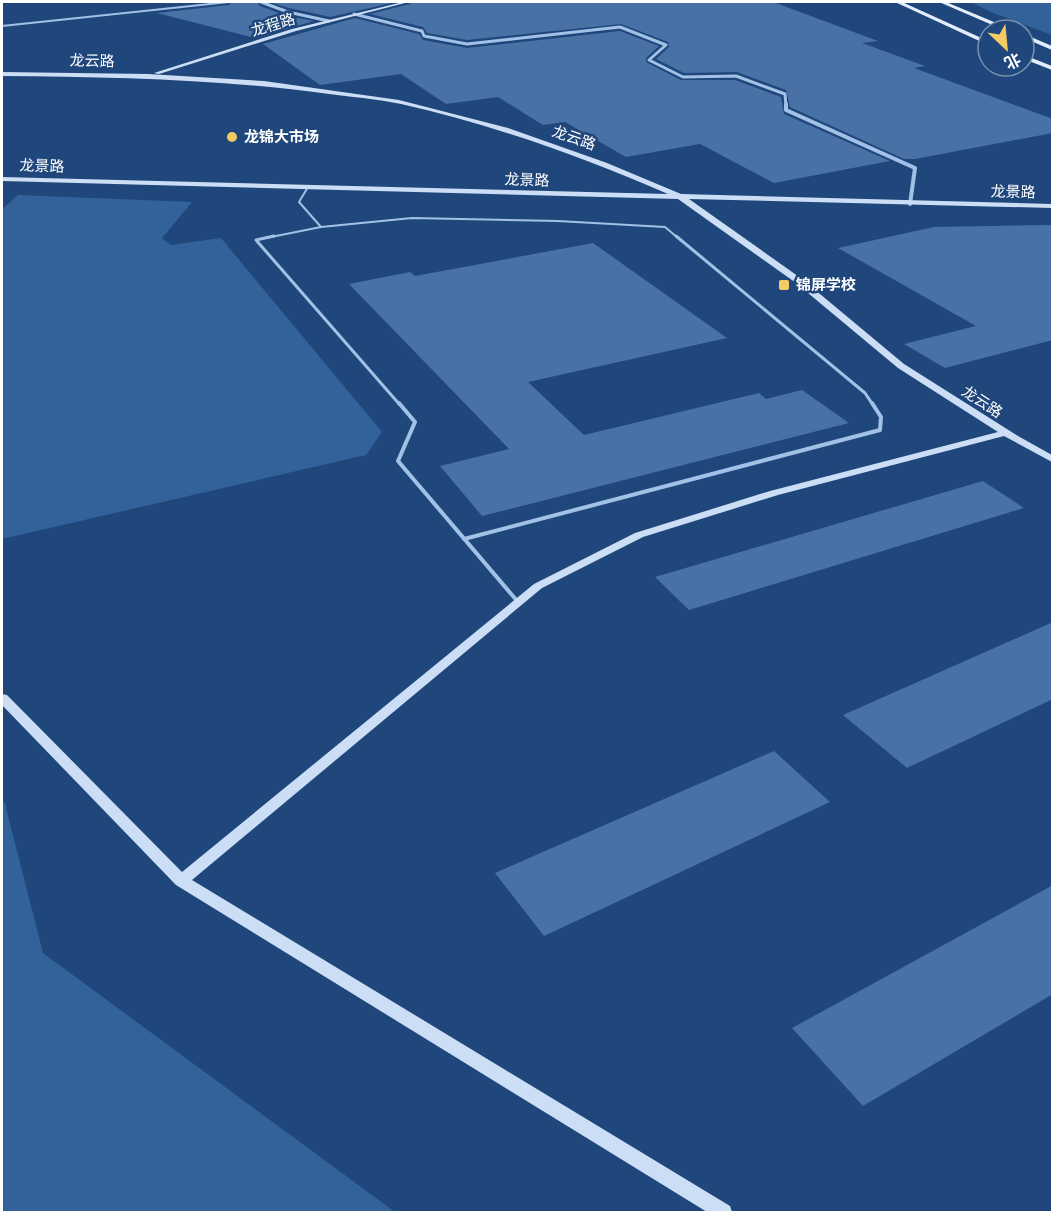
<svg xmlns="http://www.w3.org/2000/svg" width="1054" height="1214" viewBox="0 0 1054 1214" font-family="Overpass,'Noto Sans SC',sans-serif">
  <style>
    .green { fill: #33619a }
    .building { fill: #4871a5 }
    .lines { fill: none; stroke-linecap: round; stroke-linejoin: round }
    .lane-far2 { stroke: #a2c1e6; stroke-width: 2 }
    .lane-far1 { stroke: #a2c1e6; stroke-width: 3 }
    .lane { stroke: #a2c1e6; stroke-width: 4 }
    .street-far1 { stroke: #a2c1e6; stroke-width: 3 }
    .street { stroke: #a2c1e6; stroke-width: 4 }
    .secondary { fill: #ccdef5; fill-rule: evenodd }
    .primary { fill: #e4edfd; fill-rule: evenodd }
    .poi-dot { fill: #f4cb63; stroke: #20477c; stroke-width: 2 }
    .labels { text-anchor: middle; stroke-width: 5; stroke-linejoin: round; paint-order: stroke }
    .far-street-label { font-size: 15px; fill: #fff; stroke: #20477c }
    .far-poi-label { font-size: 15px; font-weight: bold; fill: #fff; stroke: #20477c; text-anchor: start }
  </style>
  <rect width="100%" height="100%" fill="#20477c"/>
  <!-- green -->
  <path class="green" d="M 971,2 L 1052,2 L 1052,35 L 991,12 Z
    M 18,195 L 192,202 L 162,238 L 171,245 L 221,238 L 382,432 L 366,455 L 2,539 L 2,209 Z
    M 2,800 L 5,804 L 43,953 L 395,1212 L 2,1212 Z"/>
  <!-- building -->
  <path class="building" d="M 232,2 L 257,2 L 260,6 L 287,16 L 314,21 L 255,38 L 157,13 L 229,5 Z
    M 270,2 L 396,2 L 330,17 L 289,8 Z
    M 411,2 L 773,2 L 878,41 L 862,43 L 925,66 L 914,68 L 1053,119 L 1053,133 L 915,159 L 904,159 L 790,107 L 786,90 L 737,72 L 684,73 L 656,59 L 669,47 L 668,42 L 621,24 L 467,40 L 427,33 L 423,27 L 370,14 L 410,4 Z
    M 355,18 L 419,34 L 423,40 L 467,48 L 620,31 L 659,46 L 646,58 L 646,62 L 681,80 L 735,80 L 781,97 L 784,114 L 890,161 L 774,183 L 700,144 L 626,157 L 565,122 L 543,125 L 498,97 L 446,104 L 401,74 L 320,85 L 263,44 Z
    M 1053,225 L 1053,340 L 945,368 L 904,344 L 976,326 L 838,248 L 934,227 Z
    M 593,243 L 727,338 L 528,382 L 584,435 L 759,393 L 766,399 L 802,390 L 849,423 L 482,516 L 440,466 L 509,449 L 349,284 L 410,272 L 415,276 Z
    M 983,481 L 1024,508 L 689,610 L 655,577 Z
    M 1053,622 L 1053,699 L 907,768 L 843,715 Z
    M 774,751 L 830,802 L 544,936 L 495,873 Z
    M 1053,885 L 1053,994 L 863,1106 L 792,1028 Z"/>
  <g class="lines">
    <!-- lane-far2 -->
    <path class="lane-far2" d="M 2,26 L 229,2
      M 321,227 L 412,218 L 558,221 L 665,227 L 678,238
      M 266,238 L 321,227 L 299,202 L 308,187"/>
    <!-- lane-far1 -->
    <path class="lane-far1" d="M 274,236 L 256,240 L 400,405
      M 676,236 L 865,393 L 873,405"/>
    <!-- lane -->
    <path class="lane" d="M 399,403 L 415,422 L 398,461 L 518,602
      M 464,539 L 880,430 L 881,417 L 872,403"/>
    <!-- street-far1 -->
    <path class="street-far1" d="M 261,2 L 288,12 L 329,21
      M 354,14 L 422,31 L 424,36 L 467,44 L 620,27 L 666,45 L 649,60 L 683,77 L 736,76 L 785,94 L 786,106"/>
    <!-- street -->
    <path class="street" d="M 786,104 L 786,110 L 915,168 L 910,204"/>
    <!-- secondary -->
    <path class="secondary" d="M 403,2 L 409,2 L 296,31 L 159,74 L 154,73 L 292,29 Z
      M 2,72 L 148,74 L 264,81 L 399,100 L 508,128 L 607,163 L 681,194 L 1052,204 L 1052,208 L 689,199 L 802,279 L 904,364 L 1018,436 L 1052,455 L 1052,462 L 1004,436 L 778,495 L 643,537 L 542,588 L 192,880 L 730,1206 L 732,1212 L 707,1212 L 176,885 L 2,705 L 2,694 L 7,695 L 182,872 L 534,584 L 635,533 L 770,491 L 998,432 L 898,368 L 796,283 L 678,199 L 2,181 L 2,177 L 668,194 C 581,156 493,125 401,104 C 377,99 353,97 329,94 C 220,79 112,77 2,76 Z"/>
    <!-- primary -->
    <path class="primary" d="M 895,2 L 902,2 L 988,41 L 988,45 Z
      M 939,2 L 946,2 L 1013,30 L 1004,30 Z
      M 1024,34 L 1052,46 L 1052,50 L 1024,38 Z
      M 1024,55 L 1052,66 L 1052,70 L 1024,59 Z"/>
  </g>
  <!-- markers -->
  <g class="poi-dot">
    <circle cx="232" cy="137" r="6"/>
    <rect x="778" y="279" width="12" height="12" rx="3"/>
  </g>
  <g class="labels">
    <!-- far-street labels -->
    <g class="far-street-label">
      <text transform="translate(273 25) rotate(-17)" y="5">龙程路</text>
      <text transform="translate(92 61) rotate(1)" y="5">龙云路</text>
      <text transform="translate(574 138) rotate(19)" y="5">龙云路</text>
      <text transform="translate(42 166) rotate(2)" y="5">龙景路</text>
      <text transform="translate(527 180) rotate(2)" y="5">龙景路</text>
      <text transform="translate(1013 192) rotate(1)" y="5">龙景路</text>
      <text transform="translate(982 402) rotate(33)" y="5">龙云路</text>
    </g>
    <!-- far-poi labels -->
    <g class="far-poi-label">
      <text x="244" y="142">龙锦大市场</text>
      <text x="796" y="290">锦屏学校</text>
    </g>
  </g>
  <!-- border -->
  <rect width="1054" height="1214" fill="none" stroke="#ffffff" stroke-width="6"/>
  <!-- north arrow -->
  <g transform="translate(1006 48) rotate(154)"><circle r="28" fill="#20477c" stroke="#7991b0" stroke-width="1.5"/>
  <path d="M0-4.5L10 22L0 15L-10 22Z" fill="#f4cb63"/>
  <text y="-9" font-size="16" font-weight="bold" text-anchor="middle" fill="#ffffff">北</text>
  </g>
</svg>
